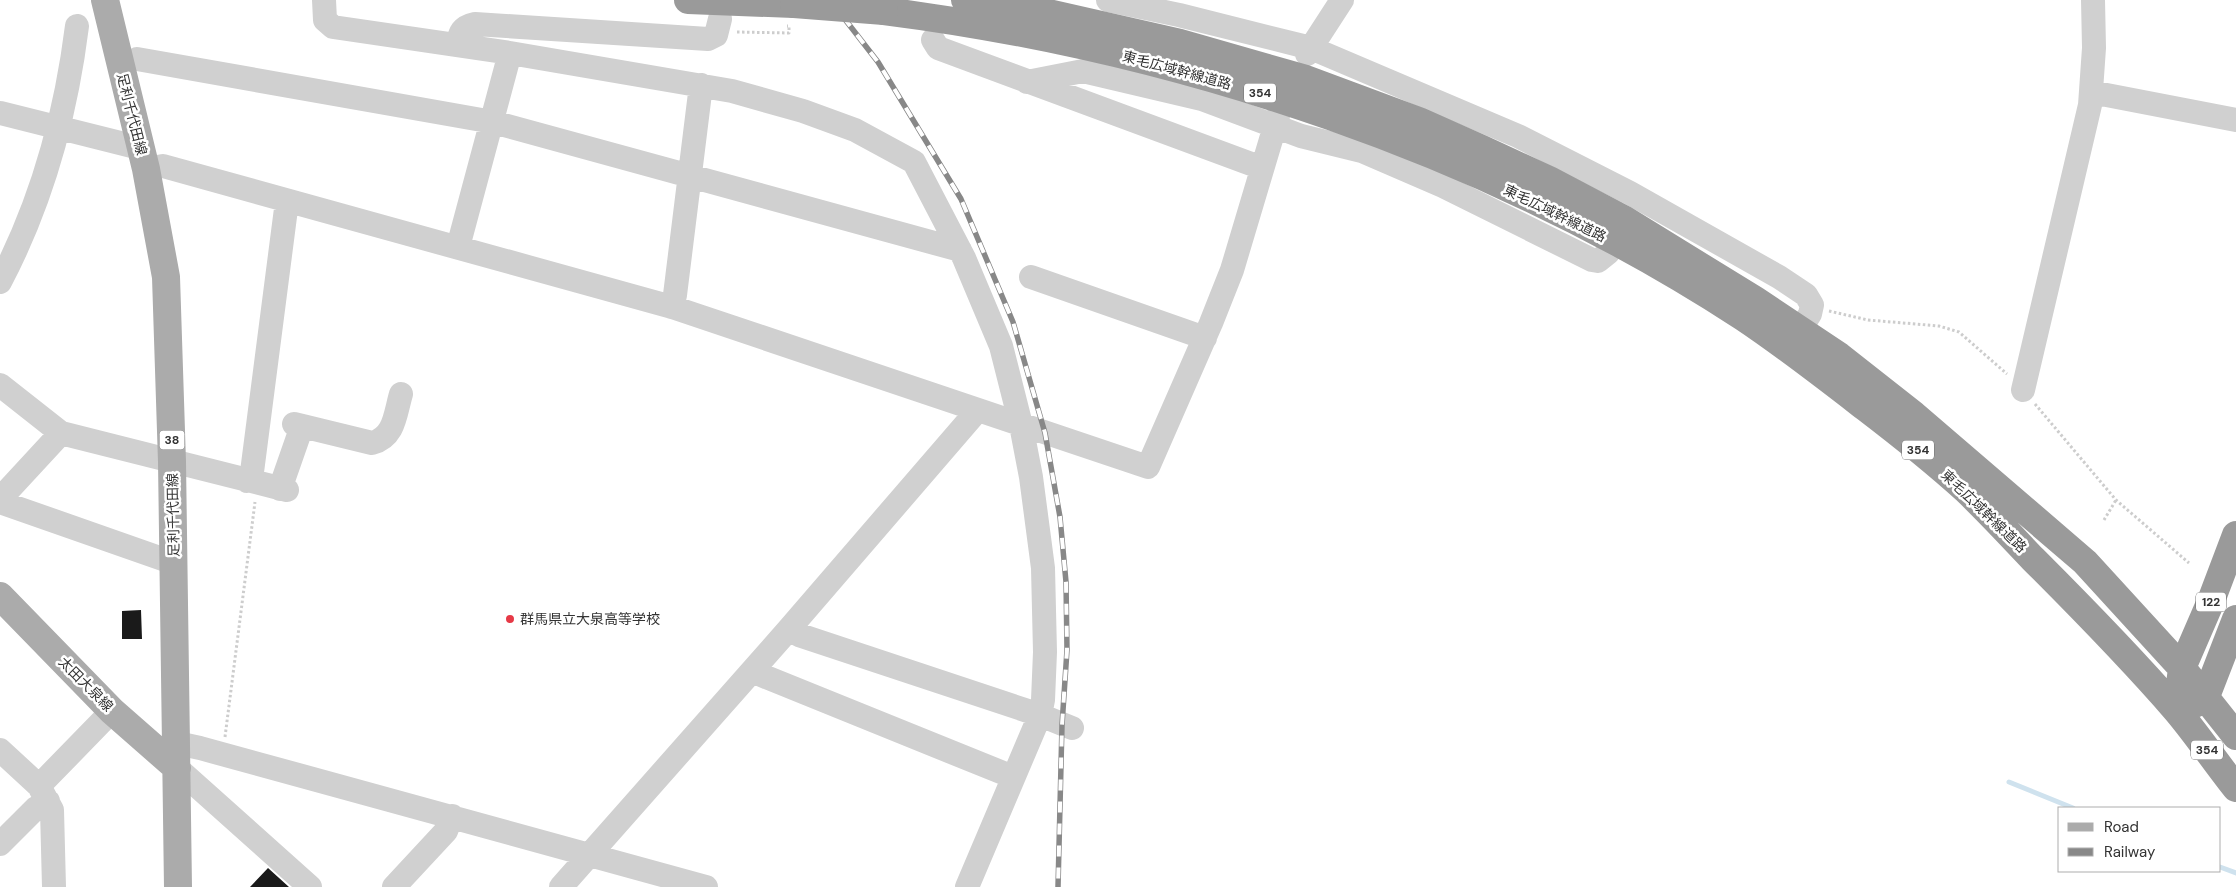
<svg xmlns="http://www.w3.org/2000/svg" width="2236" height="887" viewBox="0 0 2236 887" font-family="'DM Sans','Noto Sans JP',sans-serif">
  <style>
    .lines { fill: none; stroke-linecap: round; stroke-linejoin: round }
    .stream { stroke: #cfe2ee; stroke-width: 5 }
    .building { fill: #1a1a1a }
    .path { stroke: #cdcdcd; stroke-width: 3; stroke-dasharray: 2.5 2.5; stroke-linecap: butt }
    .minor { stroke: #d0d0d0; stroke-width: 24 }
    .major { stroke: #ababab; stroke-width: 28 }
    .highway { stroke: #9a9a9a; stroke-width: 28 }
    .rail-casing { stroke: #888; stroke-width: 5.5 }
    .rail { stroke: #fff; stroke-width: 4; stroke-dasharray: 11; stroke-linecap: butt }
    .highway-bridge { stroke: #9a9a9a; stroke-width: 28 }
    .poi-dot { fill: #e63946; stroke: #fff; stroke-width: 2 }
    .labels { text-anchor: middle; stroke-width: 5; stroke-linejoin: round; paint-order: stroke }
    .shield { fill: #fff; stroke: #707070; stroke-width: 1 }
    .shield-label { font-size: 12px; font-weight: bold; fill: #333 }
    .street-label { font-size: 14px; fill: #333; stroke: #fff }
    .poi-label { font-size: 14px; fill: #333; stroke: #fff; text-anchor: start }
  </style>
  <rect width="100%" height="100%" fill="#fff"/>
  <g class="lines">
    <!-- stream -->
    <path class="stream" d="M 2009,782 L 2073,808
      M 2220,867 L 2236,873"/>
  </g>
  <!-- building -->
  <path class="building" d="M 141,610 L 142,639 L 122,639 L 122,611 Z
    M 268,868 L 289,887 L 250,887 Z"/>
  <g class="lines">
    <!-- path -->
    <path class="path" d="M 737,32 L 789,33 L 789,26 L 787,26
      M 1829,311 L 1868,320 L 1939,326 L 1959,332 L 2007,374
      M 2035,404 L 2116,500 L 2189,563
      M 2104,520 L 2116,500
      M 225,737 L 255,502"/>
    <!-- minor -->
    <path class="minor" d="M 324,0 L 325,20 L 333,27 L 510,53 L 732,91 L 803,111 L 855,130 L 914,162 L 964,258 L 1001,346 L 1021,425 L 1031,477 L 1043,568 L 1045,652 L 1043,700 L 1040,715 L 967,887
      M 1108,0 L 1179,15 L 1311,48 L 1518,136 L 1630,193 L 1779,277 L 1806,295 L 1812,305 L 1810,314 L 1800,330
      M 933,40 L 938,48 L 1262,168
      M 457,45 C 460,33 461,27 475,24 L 708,39 L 716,35 L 720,19
      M 1307,54 L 1342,0
      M 137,59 L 493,122 L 960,250
      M 1027,82 L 1083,71 L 1202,99 L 1301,136 L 1362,151 L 1443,186 L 1592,260 L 1598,261 L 1608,253 L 1615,241
      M 2091,92 L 2236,120
      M 0,113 L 140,148
      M 146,169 L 163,166 L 672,307 L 1148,467 L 1211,323 L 1232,270 L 1278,116
      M 458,247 L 510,53
      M 1031,277 L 1205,338
      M 0,282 C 42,202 66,114 77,26
      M 672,307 L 675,295 L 701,85
      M 0,385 L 61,433 L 287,490
      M 2023,390 L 2090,105 L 2094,48 L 2093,0
      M 294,424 L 372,443 C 395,437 395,414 401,394
      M 247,481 L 252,472 L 287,201
      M 280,489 L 302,426
      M 0,499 L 61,433
      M 0,502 L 174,563
      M 789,629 L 799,635 L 1040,715 L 1072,728
      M 761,675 L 1013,777
      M 177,743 L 200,748 L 706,887
      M 0,750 L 39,786 L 52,810 L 54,887
      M 177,768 L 310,887
      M 39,786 L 112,711
      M 0,844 L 36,808 L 48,801
      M 394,887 L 446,831 L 452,816
      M 561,887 L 789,629 L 977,411"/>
    <!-- major -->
    <path class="major" d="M 105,0 L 146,169 L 166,277 L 172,462 L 178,887
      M 0,596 L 112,711 L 177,768"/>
    <!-- highway -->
    <path class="highway" d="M 688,0 L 794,4
      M 965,0 L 1044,12 L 1180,43 L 1306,79 L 1419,121 L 1482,149 L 1549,180 L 1625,220 L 1755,300 L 1839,356 L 1914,415 L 2085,562 L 2182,668 L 2236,736
      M 884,11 C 1183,49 1490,152 1743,317 C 1785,345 1826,377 1866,408 C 1900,434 1934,461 1966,490 C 1989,512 2011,536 2033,559 C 2082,608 2132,659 2177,711 C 2198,736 2216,763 2236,788
      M 2180,685 L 2182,668 L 2211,601 L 2236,535
      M 2192,705 L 2205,699 L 2236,619"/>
    <defs>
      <path id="rail" d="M 830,0 L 878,62 L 961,199 L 1013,322 L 1045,433 L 1060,517 L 1066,582 L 1067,650 L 1062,725 L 1058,887"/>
    </defs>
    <!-- rail casing -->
    <use href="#rail" class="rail-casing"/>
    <!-- rail -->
    <use href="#rail" class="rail"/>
    <!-- highway-bridge -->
    <path class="highway-bridge" d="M 794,4 L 884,11"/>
  </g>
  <!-- markers -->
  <circle class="poi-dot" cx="510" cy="619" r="5"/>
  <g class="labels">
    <!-- shield labels -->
    <g class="shield">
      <rect x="1244" y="83.5" width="32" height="19" rx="4"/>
      <rect x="159.5" y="430.5" width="25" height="19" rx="4"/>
      <rect x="1902" y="440.5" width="32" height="19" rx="4"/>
      <rect x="2196" y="592.5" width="30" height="19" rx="4"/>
      <rect x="2191" y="740.5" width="32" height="19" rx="4"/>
    </g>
    <g class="shield-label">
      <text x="1260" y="97">354</text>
      <text x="172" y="444">38</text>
      <text x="1918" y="454">354</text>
      <text x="2211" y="606">122</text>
      <text x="2207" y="754">354</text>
    </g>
    <!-- street labels -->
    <g class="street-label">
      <text transform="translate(1177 70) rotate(15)" y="5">東毛広域幹線道路</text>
      <text transform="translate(132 114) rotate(76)" y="5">足利千代田線</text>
      <text transform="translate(1555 213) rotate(26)" y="5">東毛広域幹線道路</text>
      <text transform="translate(1984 511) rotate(44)" y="5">東毛広域幹線道路</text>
      <text transform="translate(173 515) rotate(-91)" y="5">足利千代田線</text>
      <text transform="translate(86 684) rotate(45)" y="5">太田大泉線</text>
    </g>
    <!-- poi labels -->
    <g class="poi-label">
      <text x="520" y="624">群馬県立大泉高等学校</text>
    </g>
  </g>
  <!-- legend -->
  <rect x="2058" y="807" width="162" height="65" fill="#ffffff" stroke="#adadad"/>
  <rect x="2068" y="823" width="25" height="8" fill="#ababab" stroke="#adadad"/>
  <text x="2104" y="832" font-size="15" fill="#333333">Road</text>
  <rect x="2068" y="848" width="25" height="8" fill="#888888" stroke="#adadad"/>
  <text x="2104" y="857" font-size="15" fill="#333333">Railway</text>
</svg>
